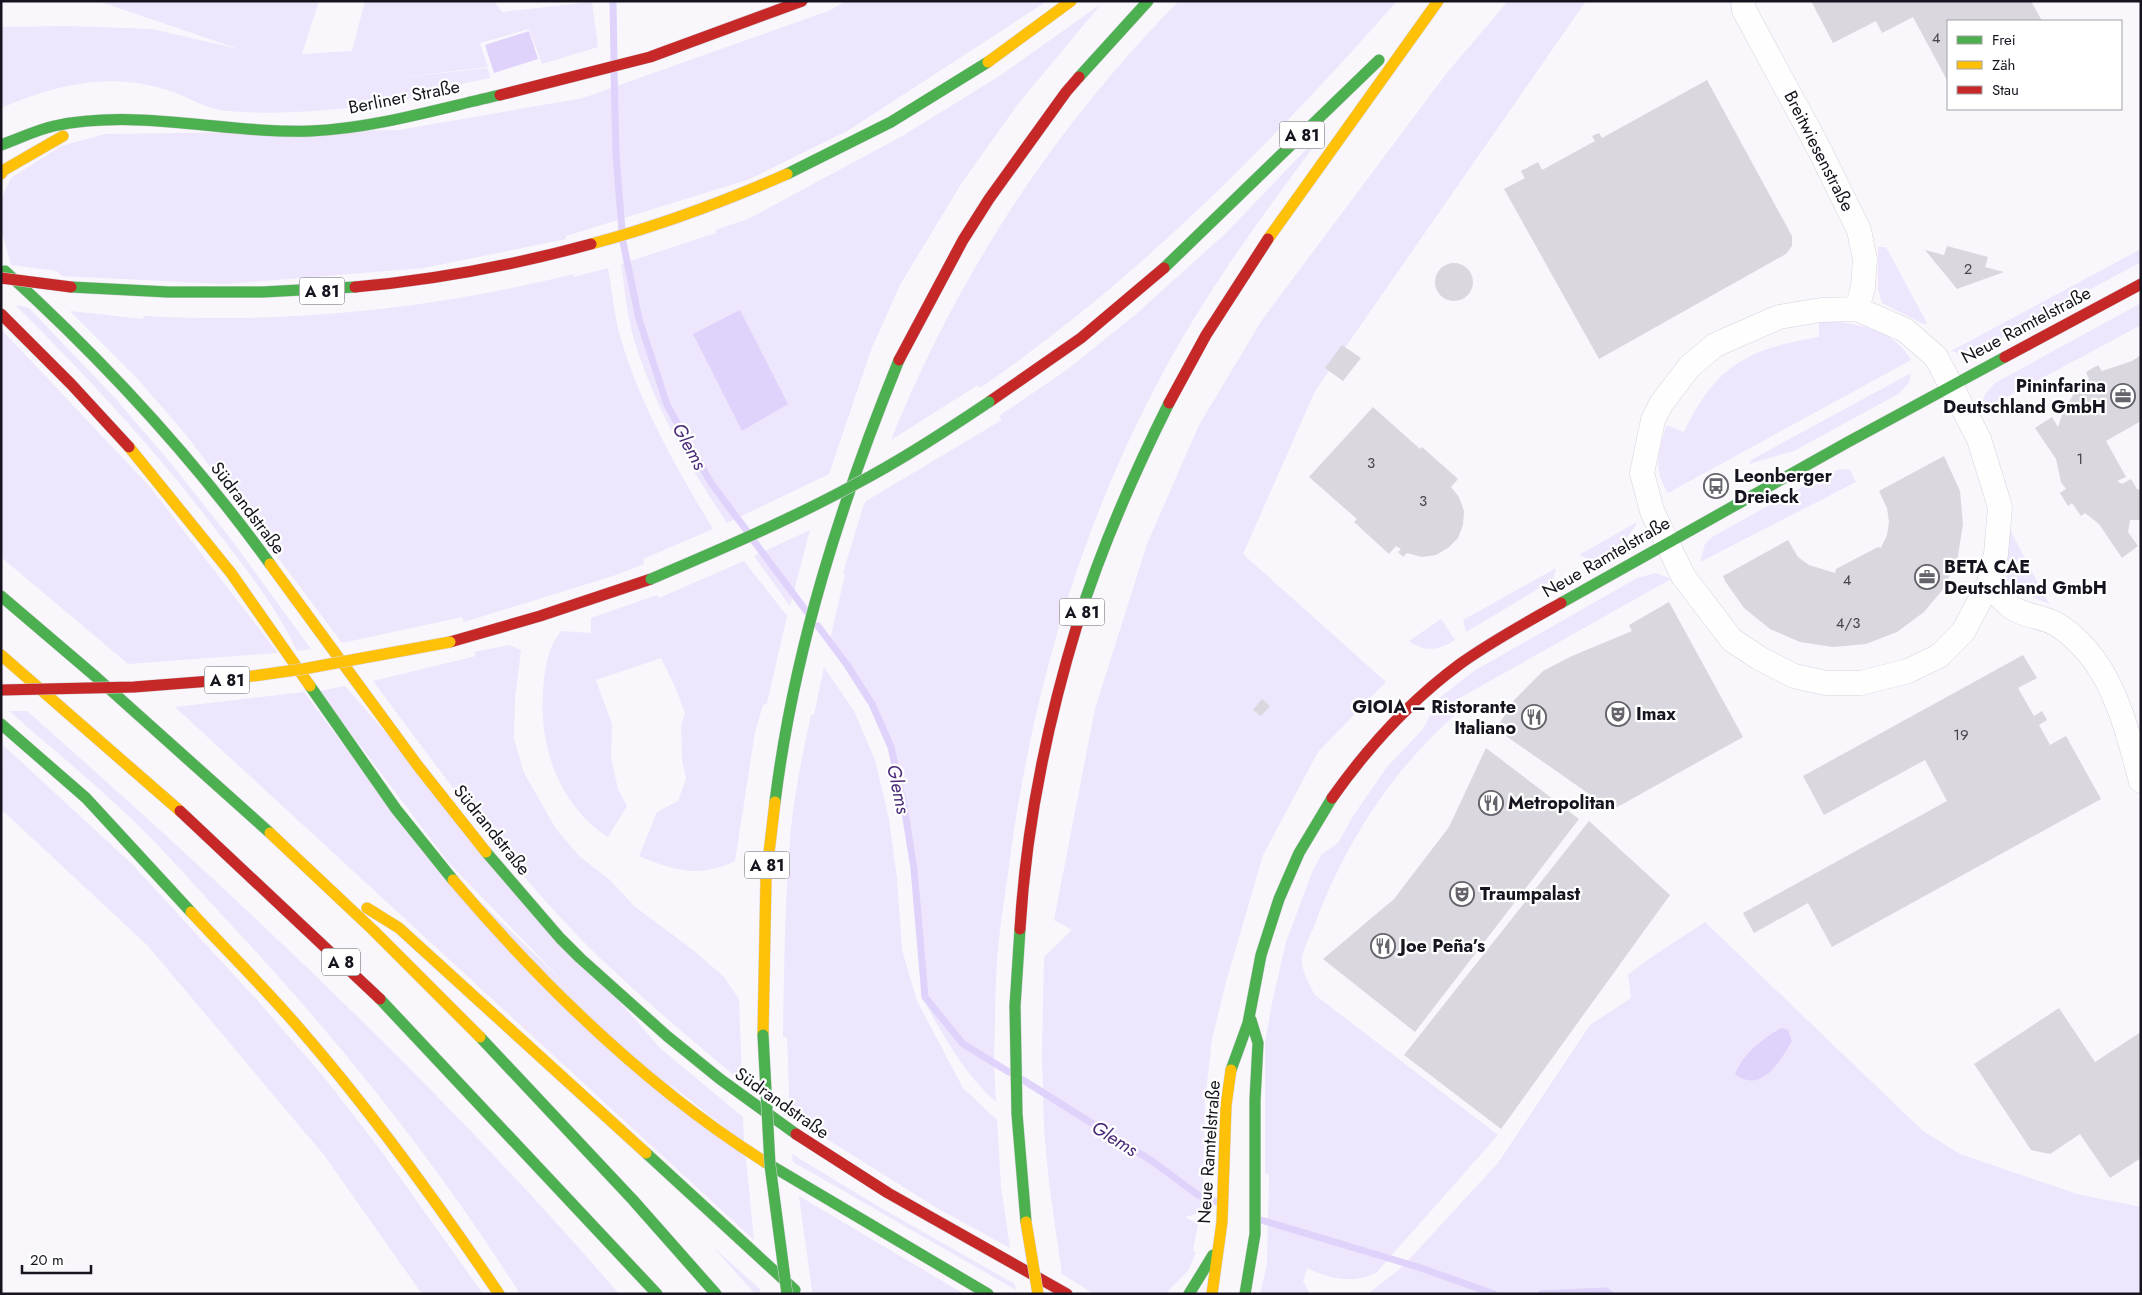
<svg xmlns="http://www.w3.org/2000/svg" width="2142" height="1295" viewBox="0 0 2142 1295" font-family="Jost,sans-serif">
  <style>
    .green { fill: #ede6fc }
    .water { fill: #dfd3fb }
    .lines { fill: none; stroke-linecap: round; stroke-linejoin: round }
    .stream { stroke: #dfd3fb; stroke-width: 7 }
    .building { fill: #dad7df }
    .street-casing { stroke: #d6d3db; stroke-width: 25 }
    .fast-casing { stroke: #d6d3db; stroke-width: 12 }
    .slow-casing { stroke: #d6d3db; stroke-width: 12 }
    .jam-casing { stroke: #d6d3db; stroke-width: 12 }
    .street { stroke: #fefeff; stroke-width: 24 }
    .fast { stroke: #4caf50; stroke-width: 11 }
    .slow { stroke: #ffc107; stroke-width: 11 }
    .jam { stroke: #c62828; stroke-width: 11 }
    .fast-bridge-casing { stroke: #d6d3db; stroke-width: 12; stroke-linecap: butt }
    .slow-bridge-casing { stroke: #d6d3db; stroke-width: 12; stroke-linecap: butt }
    .jam-bridge-casing { stroke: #d6d3db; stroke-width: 12; stroke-linecap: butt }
    .fast-bridge { stroke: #4caf50; stroke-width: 11 }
    .slow-bridge { stroke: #ffc107; stroke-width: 11 }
    .jam-bridge { stroke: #c62828; stroke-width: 11 }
    .labels { text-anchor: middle; stroke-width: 4.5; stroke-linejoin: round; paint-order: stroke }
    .number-label { font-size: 15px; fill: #48454f }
    .shield { fill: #fff; stroke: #5d5a62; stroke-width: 1 }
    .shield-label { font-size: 16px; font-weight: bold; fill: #17141f }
    .street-label { font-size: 18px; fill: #17141f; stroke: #fff }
    .poi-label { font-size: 18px; font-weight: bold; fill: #17141f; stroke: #fff; text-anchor: start }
    .water-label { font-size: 19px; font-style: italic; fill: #4b2b78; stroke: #fff }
  </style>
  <rect width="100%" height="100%" fill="#f9f7fc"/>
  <!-- green -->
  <path class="green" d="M 98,1 L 319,1 L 302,54 L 352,51 L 365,1 L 494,1 L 502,12 L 592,2 L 598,47 L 542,64 L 529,29 L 480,43 L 488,67 L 379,80 L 488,68 L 490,78 L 417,93 L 414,98 C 353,109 290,116 228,111 C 204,109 186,95 164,89 C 107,72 55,85 1,108 L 1,27 L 68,26 L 152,29 L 239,49 Z
    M 845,1 L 1047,1 L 849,130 L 750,179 L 566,236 L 566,239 L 424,268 L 225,284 L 61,276 L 57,271 L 11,265 L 1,229 L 1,199 L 11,178 L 61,146 L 105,134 L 399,130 L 583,98 L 831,10 Z
    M 1179,1 L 1397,1 C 1271,144 1137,280 980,388 L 978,385 L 891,440 C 957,276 1054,127 1179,1 Z
    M 1508,1 L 1586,1 L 1315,391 L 1243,554 L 1386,682 L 1318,752 L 1263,855 L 1226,982 L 1212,1039 L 1205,1100 L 1203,1189 L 1200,1213 L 1185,1217 L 1198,1224 L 1193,1251 L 1196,1252 L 1188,1271 L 1165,1294 L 1094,1294 L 1062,1274 L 1049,1184 L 1044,1129 L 1042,1054 L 1044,957 L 1072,930 L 1054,920 L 1095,709 L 1147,544 L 1199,425 L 1262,320 L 1446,74 Z
    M 1101,4 L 1018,104 L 961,184 L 900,285 L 871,350 L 829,474 L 727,523 C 689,466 656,409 635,343 C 627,318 625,290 621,264 L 716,233 L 715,230 L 748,219 L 904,135 L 1001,75 Z
    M 1317,138 L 1318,141 C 1259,219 1201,299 1156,386 C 1075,539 1028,710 1007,881 C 1003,907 999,934 997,960 C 995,993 995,1027 994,1060 L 963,1041 L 926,996 L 917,868 L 901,780 L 889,738 L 874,703 L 849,664 L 830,639 L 845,575 L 843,573 L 863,507 L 866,501 L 1002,420 L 999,416 L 1068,369 L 1136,314 L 1225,234 Z
    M 1878,247 L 1886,247 L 1927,323 L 1923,324 L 1882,303 L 1878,289 Z
    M 2141,249 L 2141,262 L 1975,352 L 1961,354 L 1951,351 Z
    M 608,268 C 612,290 614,314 620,336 C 640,405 676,467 713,529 L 643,559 L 644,564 L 616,575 L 464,622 L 462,617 L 342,643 L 187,436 L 136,377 L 70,311 L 143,319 L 144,316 C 288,324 433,309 574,274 L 574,277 Z
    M 2141,303 L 2141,325 L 1979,412 L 1985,394 L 1995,383 Z
    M 15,305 L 29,308 L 115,398 L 169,461 L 231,539 L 311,649 L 297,651 C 275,605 244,566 213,526 C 151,445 87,376 15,305 Z
    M 1819,319 C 1854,324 1893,327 1911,360 L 1668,493 C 1652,468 1659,453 1666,425 L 1684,432 C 1716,365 1748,349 1819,337 Z
    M 1,329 L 150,487 L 278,653 L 128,664 L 1,557 Z
    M 1911,373 L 1909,382 L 1900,393 L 1794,451 L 1749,464 L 1751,460 Z
    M 1841,469 L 1850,470 L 1856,482 L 1700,562 L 1705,544 L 1712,537 L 1825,474 Z
    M 1637,522 C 1633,535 1606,560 1591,559 C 1587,559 1582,556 1579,555 Z
    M 2009,528 L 2049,604 L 2022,592 L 2007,580 L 2004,554 Z
    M 810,530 L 790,606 L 754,556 Z
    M 744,561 L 787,616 L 767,703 L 763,705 L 755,732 L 735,861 C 700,878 674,871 639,856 L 657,812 L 678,801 L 686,779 L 682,759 L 681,725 L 685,713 L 676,689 L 661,658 L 596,680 L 612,724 L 611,758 L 618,789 L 627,806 L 608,837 C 560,806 539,748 543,692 C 544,679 545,664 550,651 C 552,644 557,637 561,631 L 591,633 L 591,618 L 657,595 L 659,598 Z
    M 1556,568 L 1553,580 L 1466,632 L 1463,620 Z
    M 1656,573 L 1671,579 L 1451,703 L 1456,714 C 1392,770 1344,845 1315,924 C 1311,934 1303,948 1302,959 C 1301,971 1310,985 1315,995 L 1498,1135 L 1376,1273 C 1352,1284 1330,1279 1307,1268 L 1303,1281 L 1310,1294 L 1260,1294 L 1267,1264 L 1269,1175 L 1265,1173 L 1265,1043 L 1272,1003 L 1286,942 L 1313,870 L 1322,854 L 1338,843 L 1353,816 L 1387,767 L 1423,729 L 1439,698 L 1474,671 L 1637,578 Z
    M 1441,619 L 1455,640 C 1439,650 1425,653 1409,641 Z
    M 509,645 L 521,650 L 515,698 L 514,739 L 524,773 L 556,829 L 579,856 L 610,880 L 634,906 L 693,950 L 724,977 L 739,999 L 742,1082 C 694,1042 645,1001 599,957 C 514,874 444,776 373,681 L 476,656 L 474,652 Z
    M 824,667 L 854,711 L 875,760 L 889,819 L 897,879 L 902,950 L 917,1001 L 963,1088 L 997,1120 L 1001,1187 L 1010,1248 L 937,1208 L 790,1116 L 787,1037 L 783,1037 C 784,967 785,897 791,828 C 795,790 803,752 811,715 L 814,715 Z
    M 345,686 L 660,1048 L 743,1117 L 744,1143 L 635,1056 L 448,862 L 319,691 Z
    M 304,692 L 408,832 L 746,1158 L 754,1240 L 175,707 Z
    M 9,711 L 27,711 C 234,894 438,1084 619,1294 L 520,1294 C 434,1158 333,1033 223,916 C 186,876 150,834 109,798 C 76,768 42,740 9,711 Z
    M 3,745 L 132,864 L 257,1000 L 323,1076 L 379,1148 L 483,1294 L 422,1294 L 324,1155 L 148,946 L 1,809 Z
    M 1705,922 L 1923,1131 L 1960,1154 L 2077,1194 L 2141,1207 L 2141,1294 L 1368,1294 L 1402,1267 L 1498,1163 L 1590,1025 L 1631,998 L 1628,975 L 1647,960 Z
    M 923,999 L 962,1045 L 994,1066 L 996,1102 C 963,1073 944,1036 923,999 Z
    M 792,1154 L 881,1208 L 1015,1284 L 1016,1290 L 793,1162 Z
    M 799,1196 L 964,1294 L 816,1294 L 812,1291 Z
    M 714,1248 L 760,1289 L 760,1294 L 755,1294 Z"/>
  <!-- water -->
  <path class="water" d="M 529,31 L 538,59 L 494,73 L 485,45 Z
    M 740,310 L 788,404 L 742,431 L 693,334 Z
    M 1781,1028 L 1788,1030 L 1792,1041 C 1781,1060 1761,1095 1735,1074 C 1743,1054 1761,1040 1781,1028 Z"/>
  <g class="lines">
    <!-- stream -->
    <path class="stream" d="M 613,1 L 614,61
      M 614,72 L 616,154 L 622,231
      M 623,242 L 639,319 L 667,405 L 711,483 L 747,531
      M 753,540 L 807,612
      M 818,626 L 847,665 L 872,704 L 891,747 L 904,806 L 914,869 L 925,997 L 963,1044 L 1009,1072
      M 1023,1080 L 1152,1161 L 1198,1195 L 1216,1202
      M 1261,1220 L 1418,1267 L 1494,1294
      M 1541,1294 L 1606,1291 L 1610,1294"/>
  </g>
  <!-- building -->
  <path class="building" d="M 1811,1 L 2031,1 L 2042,21 L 1948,21 L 1948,82 L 1913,17 L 1882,33 L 1876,21 L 1833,43 Z
    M 1707,80 L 1792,236 L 1792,246 L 1786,254 L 1599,359 L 1504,189 L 1525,178 L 1521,171 L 1538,162 L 1542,170 L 1595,141 L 1592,136 L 1599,133 L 1602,138 Z
    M 1947,246 L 1988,257 L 1985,267 L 2004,272 L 1957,289 L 1925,250 L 1944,255 Z
    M1435 282a19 19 0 1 1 38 0a19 19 0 1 1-38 0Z
    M 1342,345 L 1361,358 L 1343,381 L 1325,368 Z
    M 2141,355 L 2141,421 L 2106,441 L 2126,477 L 2117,481 L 2122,484 L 2131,479 L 2137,489 L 2141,490 L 2141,520 L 2130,520 L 2128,532 L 2138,546 L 2122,558 L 2099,524 L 2085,513 L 2081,516 L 2072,503 L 2068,506 L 2060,493 L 2066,489 L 2061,482 L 2056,459 L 2035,428 L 2052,417 L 2058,427 L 2062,415 L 2073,395 L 2089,379 L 2086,372 L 2098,365 L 2102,371 L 2132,361 Z
    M 1373,407 L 1420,449 L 1422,447 L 1458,479 L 1451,487 L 1459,497 L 1464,511 L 1463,525 L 1458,538 L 1448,548 L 1436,555 L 1422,557 L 1407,553 L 1403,557 L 1398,552 L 1401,549 L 1396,546 L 1389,554 L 1354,522 L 1357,519 L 1309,477 Z
    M 1944,456 L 1960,491 L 1963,524 L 1958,556 L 1945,587 L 1924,612 L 1897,632 L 1866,644 L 1833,647 L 1800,642 L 1770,629 L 1744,608 L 1725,581 L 1723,576 L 1788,540 L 1798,557 L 1809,565 L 1835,573 L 1836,569 L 1878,547 L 1881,548 L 1887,535 L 1889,522 L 1887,508 L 1879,491 Z
    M 1669,602 L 1743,737 L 1612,810 L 1496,729 L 1515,699 L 1543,671 L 1572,656 L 1632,631 L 1629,625 Z
    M 2023,655 L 2037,678 L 2018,688 L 2034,716 L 2042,711 L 2047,720 L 2039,725 L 2050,745 L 2066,736 L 2101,799 L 1832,947 L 1808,903 L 1754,933 L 1743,913 L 1947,801 L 1925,760 L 1824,815 L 1803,776 Z
    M 1262,699 L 1270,706 L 1261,716 L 1253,710 Z
    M 1486,748 L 1579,819 L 1415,1032 L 1323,959 L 1394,899 L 1449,827 Z
    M 1589,821 L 1670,895 L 1501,1129 L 1404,1055 Z
    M 2059,1008 L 2095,1062 L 2141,1032 L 2141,1158 L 2110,1178 L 2080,1134 L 2050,1154 L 2031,1150 L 1974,1064 Z"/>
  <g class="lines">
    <defs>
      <path id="street" d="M 1743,1 L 1744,10 L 1818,147 L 1859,230 L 1865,260 L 1863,287 L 1857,309
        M 1857,309 L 1905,330 L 1936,357 L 1979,439 L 2000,507 L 1996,554 L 1989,583 L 1963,632 L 1939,656 L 1908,671 L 1861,683 L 1826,683 L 1794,676 L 1759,658 L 1732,640 L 1683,576 L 1652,511 L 1642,473 L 1653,420 L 1661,404 L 1689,367 L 1715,345 L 1779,317 L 1821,310 Z
        M 1989,583 C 1995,591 2002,600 2010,606 C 2022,616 2042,616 2056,624 C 2111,658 2125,723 2141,781"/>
      <path id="fast" d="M 1079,77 L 1148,1
        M 1,145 C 18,139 36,130 54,126 C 139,108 226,134 311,131 C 375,128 438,109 500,95
        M 787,174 L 891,122 L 988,62
        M 1164,268 L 1379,60
        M 5,271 C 103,360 192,456 270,564
        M 71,287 L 168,292 L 263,292 L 355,287
        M 1,596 L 96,677 L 270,833
        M 1561,603 L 1848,442 L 2005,357
        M 1077,625 C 1101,548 1133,475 1169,403
        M 310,686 L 396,809 L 453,880
        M 1,724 L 86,798 L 191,912
        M 775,802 C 794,649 841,502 899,360
        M 486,852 L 560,938 L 580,958 L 667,1036 L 720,1079 L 796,1134
        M 1020,929 L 1015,1006 L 1017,1114 L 1026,1222
        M 380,999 L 657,1294
        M 480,1037 L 633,1200 L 716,1294
        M 1231,1070 L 1248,1023 L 1261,955 L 1279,899 L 1299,853 L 1332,798
        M 646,1153 L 795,1290
        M 765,1162 L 988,1294
        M 1189,1294 L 1213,1255
        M 1245,1294 L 1255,1234 L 1255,1100 L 1258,1043 L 1251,1020"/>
      <path id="slow" d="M 988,62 L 1071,1
        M 1,174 L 4,170 L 63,136
        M 1268,239 L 1438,1
        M 591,244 C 659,226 723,202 787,174
        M 129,447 L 231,573 L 310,686
        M 270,564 L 418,766 L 486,852
        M 1,655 L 180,811
        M 270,833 L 373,930 L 480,1037
        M 453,880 C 544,987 646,1087 765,1162
        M 367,908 L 399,928 L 646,1153
        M 191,912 C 227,951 265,988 299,1028 C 372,1112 437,1202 499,1294
        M 763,1035 L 766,878 L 775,802
        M 1212,1294 L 1222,1222 L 1226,1105 L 1231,1070"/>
      <path id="jam" d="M 500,95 L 650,57 L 802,1
        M 355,287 C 435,280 514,265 591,244
        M 1,314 L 71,384 L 129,447
        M 2005,357 L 2141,284
        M 899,360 L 963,240 L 989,199 L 1066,92 L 1079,77
        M 989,402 L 1081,338 L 1164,268
        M 1169,403 L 1206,335 L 1268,239
        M 450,642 L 540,616 L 651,579
        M 1332,798 C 1368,747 1410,701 1460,664 C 1492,641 1527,622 1561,603
        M 180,811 L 380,999
        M 1020,929 C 1026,826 1047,724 1077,625
        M 796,1134 L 888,1193 L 1067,1294"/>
    </defs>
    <!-- street casing -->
    <use href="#street" class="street-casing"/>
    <!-- fast casing -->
    <use href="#fast" class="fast-casing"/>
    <!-- slow casing -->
    <use href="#slow" class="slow-casing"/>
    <!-- jam casing -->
    <use href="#jam" class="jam-casing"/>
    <!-- street -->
    <use href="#street" class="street"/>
    <!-- fast -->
    <use href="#fast" class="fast"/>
    <!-- slow -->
    <use href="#slow" class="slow"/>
    <!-- jam -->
    <use href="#jam" class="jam"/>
    <defs>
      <path id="fast-bridge" d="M 651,579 C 719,550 787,521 852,486 C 900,461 944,432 989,402
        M 763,1035 L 770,1165 L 787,1294"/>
      <path id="slow-bridge" d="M 224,680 L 303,669 L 450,642
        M 1026,1222 L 1038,1294"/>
      <path id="jam-bridge" d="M 1,278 L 71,287
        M 1,690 L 134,687 L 224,680"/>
    </defs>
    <!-- fast-bridge casing -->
    <use href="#fast-bridge" class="fast-bridge-casing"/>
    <!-- slow-bridge casing -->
    <use href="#slow-bridge" class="slow-bridge-casing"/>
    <!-- jam-bridge casing -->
    <use href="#jam-bridge" class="jam-bridge-casing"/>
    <!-- fast-bridge -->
    <use href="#fast-bridge" class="fast-bridge"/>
    <!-- slow-bridge -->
    <use href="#slow-bridge" class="slow-bridge"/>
    <!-- jam-bridge -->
    <use href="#jam-bridge" class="jam-bridge"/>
  </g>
  <!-- icons -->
  <defs>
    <symbol id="office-ring" viewBox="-11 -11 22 22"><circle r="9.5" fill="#fff" stroke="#66636c" stroke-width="1.5"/><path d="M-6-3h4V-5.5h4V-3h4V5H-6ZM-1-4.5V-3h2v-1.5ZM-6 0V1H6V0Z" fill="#66636c"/></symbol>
    <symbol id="bus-ring" viewBox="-11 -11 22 22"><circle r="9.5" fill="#fff" stroke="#66636c" stroke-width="1.5"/><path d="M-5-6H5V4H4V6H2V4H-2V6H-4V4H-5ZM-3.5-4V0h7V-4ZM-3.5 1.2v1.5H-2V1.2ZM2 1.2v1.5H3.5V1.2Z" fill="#66636c"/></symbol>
    <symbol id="theatre-ring" viewBox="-11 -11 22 22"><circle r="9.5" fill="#fff" stroke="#66636c" stroke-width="1.5"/><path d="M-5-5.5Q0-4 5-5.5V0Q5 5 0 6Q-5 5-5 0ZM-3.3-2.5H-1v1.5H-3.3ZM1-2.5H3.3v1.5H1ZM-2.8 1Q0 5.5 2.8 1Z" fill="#66636c"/></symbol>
    <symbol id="restaurant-ring" viewBox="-11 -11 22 22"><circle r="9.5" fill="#fff" stroke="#66636c" stroke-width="1.5"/><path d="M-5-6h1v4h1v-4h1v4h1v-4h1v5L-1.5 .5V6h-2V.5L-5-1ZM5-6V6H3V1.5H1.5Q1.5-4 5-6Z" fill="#66636c"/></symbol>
  </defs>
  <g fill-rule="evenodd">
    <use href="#office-ring" x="2109" y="382" width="28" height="28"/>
    <use href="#bus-ring" x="1702" y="472" width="28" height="28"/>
    <use href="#office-ring" x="1913" y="563" width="28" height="28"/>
    <use href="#theatre-ring" x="1604" y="700" width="28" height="28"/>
    <use href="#restaurant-ring" x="1520" y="703" width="28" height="28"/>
    <use href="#restaurant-ring" x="1477" y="789" width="28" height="28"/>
    <use href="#theatre-ring" x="1448" y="880" width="28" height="28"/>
    <use href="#restaurant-ring" x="1369" y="932" width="28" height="28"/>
  </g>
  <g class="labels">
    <!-- number labels -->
    <g class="number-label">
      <text x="1936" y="43">4</text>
      <text x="1968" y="274">2</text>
      <text x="2080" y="464">1</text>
      <text x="1371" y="468">3</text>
      <text x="1423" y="506">3</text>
      <text x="1847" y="585">4</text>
      <text x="1848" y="628">4/3</text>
      <text x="1961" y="740">19</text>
    </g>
    <!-- shield labels -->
    <g class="shield">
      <rect x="1279.5" y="121.5" width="45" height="27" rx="4"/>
      <rect x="299.5" y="277.5" width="45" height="27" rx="4"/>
      <rect x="1059.5" y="598.5" width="45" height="27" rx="4"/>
      <rect x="204.5" y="666.5" width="45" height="27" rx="4"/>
      <rect x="744.5" y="851.5" width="45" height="27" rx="4"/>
      <rect x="322" y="948.5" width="38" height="27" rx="4"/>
    </g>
    <g class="shield-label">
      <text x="1302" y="141">A 81</text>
      <text x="322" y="297">A 81</text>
      <text x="1082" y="618">A 81</text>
      <text x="227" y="686">A 81</text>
      <text x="767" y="871">A 81</text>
      <text x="341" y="968">A 8</text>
    </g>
    <!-- street labels -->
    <g class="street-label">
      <text transform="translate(404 97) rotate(-11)" y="6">Berliner Straße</text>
      <text transform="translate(1819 151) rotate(63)" y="6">Breitwiesenstraße</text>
      <text transform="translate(2026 325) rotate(-28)" y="6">Neue Ramtelstraße</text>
      <text transform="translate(248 508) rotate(53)" y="6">Südrandstraße</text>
      <text transform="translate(1606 557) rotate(-30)" y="6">Neue Ramtelstraße</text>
      <text transform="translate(492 830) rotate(51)" y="6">Südrandstraße</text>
      <text transform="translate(782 1103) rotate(35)" y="6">Südrandstraße</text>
      <text transform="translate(1209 1152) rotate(-86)" y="6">Neue Ramtelstraße</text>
    </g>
    <!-- poi labels -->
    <g class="poi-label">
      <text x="2106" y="392" text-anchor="end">Pininfarina<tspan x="2106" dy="21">Deutschland GmbH</tspan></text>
      <text x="1734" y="482">Leonberger<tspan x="1734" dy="21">Dreieck</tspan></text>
      <text x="1944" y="573">BETA CAE<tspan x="1944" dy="21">Deutschland GmbH</tspan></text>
      <text x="1516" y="713" text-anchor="end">GIOIA – Ristorante<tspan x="1516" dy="21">Italiano</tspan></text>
      <text x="1636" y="720">Imax</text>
      <text x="1508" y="809">Metropolitan</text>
      <text x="1480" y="900">Traumpalast</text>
      <text x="1400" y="952">Joe Peña’s</text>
    </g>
    <!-- water labels -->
    <g class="water-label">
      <text transform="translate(690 446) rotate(61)" y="7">Glems</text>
      <text transform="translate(899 789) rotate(78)" y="7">Glems</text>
      <text transform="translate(1115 1138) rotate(32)" y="7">Glems</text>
    </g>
  </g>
  <!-- border -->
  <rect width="2142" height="1295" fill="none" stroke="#17141f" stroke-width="5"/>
  <!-- legend -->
  <rect x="1947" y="20" width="175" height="90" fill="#ffffff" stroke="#a2a1a5"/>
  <rect x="1957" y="36" width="25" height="8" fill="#4caf50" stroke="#a2a1a5"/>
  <text x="1992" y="45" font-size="15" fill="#17141f">Frei</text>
  <rect x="1957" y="61" width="25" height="8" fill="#ffc107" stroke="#a2a1a5"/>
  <text x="1992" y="70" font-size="15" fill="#17141f">Zäh</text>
  <rect x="1957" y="86" width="25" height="8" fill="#c62828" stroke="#a2a1a5"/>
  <text x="1992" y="95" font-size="15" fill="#17141f">Stau</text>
  <!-- scale -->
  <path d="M22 1265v8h69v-8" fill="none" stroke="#17141f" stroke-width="2.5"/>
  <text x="30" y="1265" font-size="15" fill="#17141f" stroke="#ffffff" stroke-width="4" paint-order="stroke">20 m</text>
</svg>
